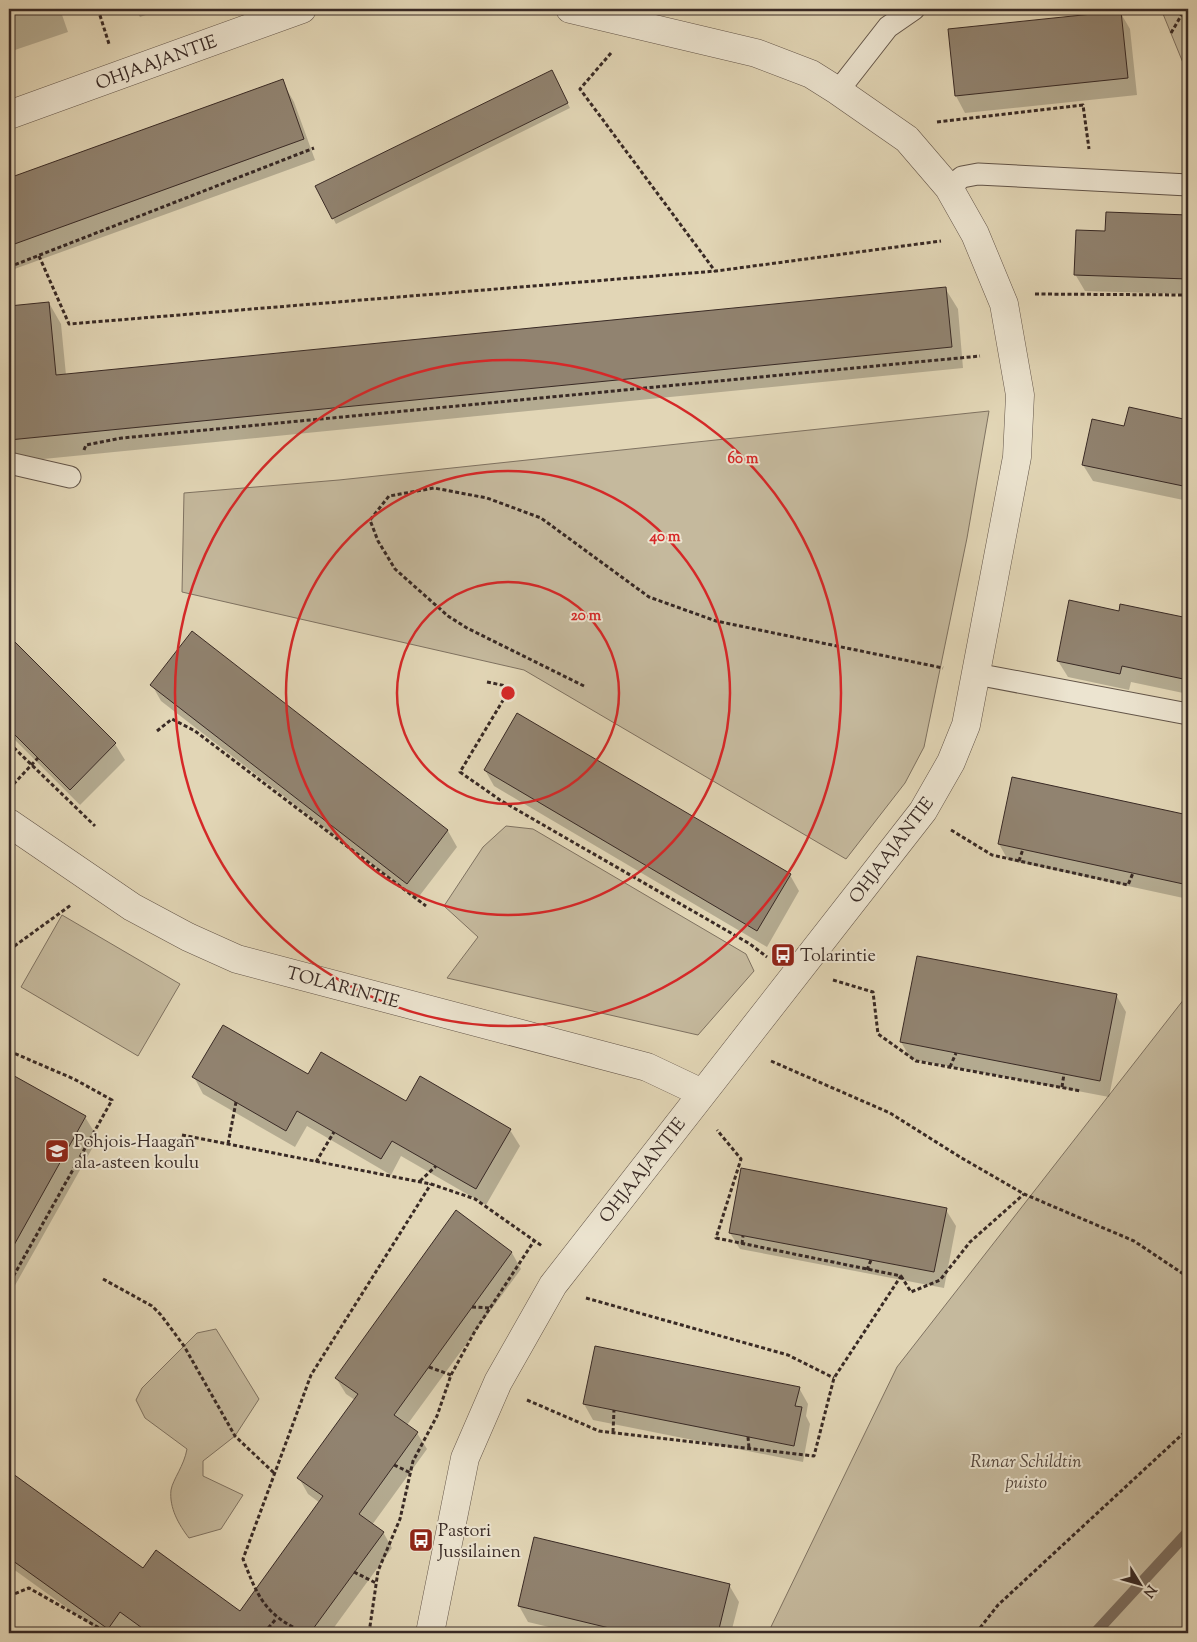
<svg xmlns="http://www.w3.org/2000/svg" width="1197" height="1642" viewBox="0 0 1197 1642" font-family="'Sorts Mill Goudy',serif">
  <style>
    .green { fill: #c5b99d; stroke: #7f7261 }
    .shadow { fill: #0003 }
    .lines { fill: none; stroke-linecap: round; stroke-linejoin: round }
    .stream { stroke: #7c6e5f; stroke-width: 11 }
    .building { fill: #918370; stroke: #392a25 }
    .lane-casing { stroke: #635549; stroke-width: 23 }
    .street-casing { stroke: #635549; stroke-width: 29 }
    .path { stroke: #392a25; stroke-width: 3; stroke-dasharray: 4 2.5; stroke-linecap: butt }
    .lane { stroke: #ece4d0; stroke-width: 21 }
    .street { stroke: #ece4d0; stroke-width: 28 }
    .ring { fill: none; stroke: #d62828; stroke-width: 2.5 }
    .labels { text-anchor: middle; stroke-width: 4; stroke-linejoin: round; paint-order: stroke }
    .street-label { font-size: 18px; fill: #392a25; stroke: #ece4d0 }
    .poi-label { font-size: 18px; fill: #392a25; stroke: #ece4d0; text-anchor: start }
    .park-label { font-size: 18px; font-style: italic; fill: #55473d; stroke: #ece4d0 }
    .centre { fill: #d62828; stroke: #ece4d0; stroke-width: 2.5 }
    .ring-label { font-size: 15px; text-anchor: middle; font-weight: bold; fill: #d62828; stroke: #ece4d0; stroke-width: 4; stroke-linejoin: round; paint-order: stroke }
  </style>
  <rect width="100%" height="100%" fill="#e2d6b6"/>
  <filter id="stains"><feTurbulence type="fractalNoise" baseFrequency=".004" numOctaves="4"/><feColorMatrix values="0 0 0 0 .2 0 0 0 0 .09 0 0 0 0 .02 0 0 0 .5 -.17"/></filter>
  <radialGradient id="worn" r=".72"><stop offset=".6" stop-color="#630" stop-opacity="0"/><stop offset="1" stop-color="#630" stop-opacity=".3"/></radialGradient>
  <!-- green -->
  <path class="green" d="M 1161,9 L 1188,9 L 1188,75 Z
    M 989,411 L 967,538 L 924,747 L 905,783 L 846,859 L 524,670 L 182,592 L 184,493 L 339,480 Z
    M 506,826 L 533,829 L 746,954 L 754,971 L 698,1035 L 447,978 L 478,937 L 444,906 L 483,847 Z
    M 62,915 L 180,984 L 138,1056 L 21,987 Z
    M 1188,994 L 1188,1633 L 768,1633 L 897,1367 Z
    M 216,1329 L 259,1399 L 235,1436 L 203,1461 L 203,1476 L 243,1495 L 221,1529 L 189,1538 C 179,1525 169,1508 171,1490 C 173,1479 184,1466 187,1449 L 145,1418 L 136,1400 L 142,1388 L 197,1333 Z"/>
  <!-- shadow -->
  <path class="shadow" d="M 9,9 L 60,9 L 68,32 L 9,52 Z
    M 135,9 L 163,9 L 140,17 Z
    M 1120,12 L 1130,29 L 1137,95 L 965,113 L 956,96 L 949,30 Z
    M 554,76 L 570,108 L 336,224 L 333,218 Z
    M 282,81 L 294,102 L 315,160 L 9,271 L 9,180 Z
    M 1107,213 L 1188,216 L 1188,294 L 1085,291 L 1075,274 L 1107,232 Z
    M 945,288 L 958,309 L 963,368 L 13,462 L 9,455 L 9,307 L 49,303 L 61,324 L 66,375 Z
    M 1130,409 L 1188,421 L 1188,501 L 1093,481 L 1083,465 L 1125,428 Z
    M 1121,606 L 1188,620 L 1188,694 L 1131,682 L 1129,690 L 1068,677 L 1058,661 L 1120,612 Z
    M 9,637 L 115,744 L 125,760 L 80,805 L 9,734 Z
    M 152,685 L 448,831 L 457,847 L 417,899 L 161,701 Z
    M 485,770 L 790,875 L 799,891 L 767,947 L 494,786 Z
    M 1013,779 L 1188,816 L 1188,899 L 1008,860 L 999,844 Z
    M 918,957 L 1116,995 L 1126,1012 L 1109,1097 L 911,1059 L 901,1042 Z
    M 9,1074 L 85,1117 L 98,1138 L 9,1296 Z
    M 308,1075 L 510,1130 L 520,1146 L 486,1205 L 401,1156 L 391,1175 L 307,1126 L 295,1147 L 203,1094 L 194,1077 Z
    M 946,1210 L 956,1226 L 944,1288 L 740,1249 L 730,1233 Z
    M 512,1253 L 521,1269 L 407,1425 L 417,1433 L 427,1449 L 372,1525 L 383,1532 L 392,1548 L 330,1633 L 326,1630 L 324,1633 L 138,1633 L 130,1628 L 126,1633 L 102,1633 L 9,1566 L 9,1473 L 143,1570 L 241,1613 L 320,1503 L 308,1494 L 299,1478 L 355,1400 L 346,1394 L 336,1378 Z
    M 799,1388 L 808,1404 L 806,1416 L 810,1424 L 803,1462 L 593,1420 L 584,1404 Z
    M 729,1585 L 739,1602 L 731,1633 L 574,1633 L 528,1622 L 519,1606 Z"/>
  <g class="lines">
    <!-- stream -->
    <path class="stream" d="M 1095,1633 L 1188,1532"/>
  </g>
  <!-- building -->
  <path class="building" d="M 1121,11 L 1128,78 L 955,96 L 948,29 Z
    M 552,70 L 568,103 L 332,219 L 315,186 Z
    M 283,79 L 304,139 L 9,246 L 9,178 Z
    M 1106,212 L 1188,215 L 1188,279 L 1074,275 L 1076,230 L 1105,231 Z
    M 946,287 L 952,347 L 9,440 L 9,306 L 49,302 L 56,375 Z
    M 1129,407 L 1188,420 L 1188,487 L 1082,465 L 1092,419 L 1124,426 Z
    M 1069,600 L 1119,611 L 1120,604 L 1188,618 L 1188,680 L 1122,666 L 1120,674 L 1057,661 Z
    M 192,631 L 448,830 L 407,884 L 150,685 Z
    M 9,636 L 116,743 L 70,790 L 9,729 Z
    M 517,713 L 791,874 L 757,931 L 484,770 Z
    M 1012,777 L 1188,815 L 1188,885 L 998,844 Z
    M 917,956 L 1117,994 L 1100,1081 L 900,1042 Z
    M 223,1025 L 308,1074 L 321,1052 L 406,1101 L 420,1076 L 511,1129 L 476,1189 L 392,1141 L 381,1159 L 297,1111 L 286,1131 L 192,1077 Z
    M 9,1073 L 86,1116 L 9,1254 Z
    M 741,1168 L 947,1208 L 934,1272 L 729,1233 Z
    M 456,1210 L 512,1252 L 394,1415 L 418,1432 L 359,1514 L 384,1532 L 310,1633 L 149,1633 L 120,1612 L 108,1629 L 9,1558 L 9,1471 L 143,1568 L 156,1550 L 240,1611 L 323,1496 L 297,1478 L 358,1394 L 335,1378 Z
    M 595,1346 L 800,1387 L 795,1406 L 802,1407 L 794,1446 L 583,1404 Z
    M 534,1537 L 730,1584 L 718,1633 L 630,1633 L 518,1606 Z"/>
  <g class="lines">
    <defs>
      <path id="lane" d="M 838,91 L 888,27 L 914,9
        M 949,188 L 962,177 L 978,174 L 1188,185
        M 9,463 L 70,477
        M 976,674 L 1188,714"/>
      <path id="street" d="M 9,115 L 302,9
        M 9,823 L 132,907 L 188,937 L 237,959 L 647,1067 L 702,1093
        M 430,1633 L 465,1458 L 498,1382 L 553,1285 L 923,811 L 951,762 L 966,725 L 1017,457 L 1020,395 L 1004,304 L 975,234 L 949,188 L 907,139 L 838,91 L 811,74 L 756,53 L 570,9"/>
    </defs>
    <!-- lane casing -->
    <use href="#lane" class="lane-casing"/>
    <!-- street casing -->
    <use href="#street" class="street-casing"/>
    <!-- path -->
    <path class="path" d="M 98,9 L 109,44
      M 1171,33 L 1185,9
      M 611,53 L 580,89 L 715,271
      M 937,122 L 1083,105 L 1089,149
      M 39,256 L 69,324 L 716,271 L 941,241
      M 9,267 L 314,148
      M 1035,294 L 1188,295
      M 84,450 L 86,445 L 122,438 L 980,356
      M 487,682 L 511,687 L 460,772 L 500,800 L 750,944 L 767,957
      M 584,686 L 467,628 L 448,616 L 395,569 L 378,541 L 370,520 L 389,496 L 434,488 L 487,498 L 541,518 L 649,597 L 716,621 L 943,668
      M 157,731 L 172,719 L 195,731 L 426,906
      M 9,743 L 95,826
      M 9,789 L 38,758
      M 951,830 L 992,855 L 1128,885 L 1133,873
      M 1019,861 L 1023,849
      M 9,950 L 71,905
      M 833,980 L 873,992 L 878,1034 L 916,1061 L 1081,1091
      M 9,1051 L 74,1079 L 112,1100 L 9,1284
      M 771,1061 L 890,1113 L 960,1157 L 1024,1194 L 1134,1241 L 1188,1277
      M 950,1067 L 956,1053
      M 1062,1087 L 1064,1074
      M 182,1135 L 431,1184 L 475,1199 L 542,1246
      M 228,1144 L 236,1102
      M 316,1162 L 334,1132
      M 420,1181 L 436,1166
      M 742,1244 L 743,1236
      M 867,1270 L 871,1260
      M 901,1276 L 911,1292 L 940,1280 L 970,1242 L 1024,1194
      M 103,1279 L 152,1306 L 161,1315 L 184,1346 L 235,1436 L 274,1473
      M 586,1298 L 788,1355 L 834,1378
      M 472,1307 L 490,1308
      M 429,1367 L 451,1375
      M 527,1400 L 599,1431 L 814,1456 L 834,1378 L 901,1276 L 716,1238 L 741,1159 L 717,1130
      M 613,1432 L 614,1410
      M 748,1437 L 749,1448
      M 394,1465 L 411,1473
      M 354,1572 L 376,1583
      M 9,1596 L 29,1588 L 108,1633
      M 293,1627 C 262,1611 255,1589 243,1559 L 311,1375 L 431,1184
      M 264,1633 L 276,1619
      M 369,1633 L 378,1571 L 400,1519 L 413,1461 L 437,1416 L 451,1375 L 475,1331 L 534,1241
      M 976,1633 L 998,1605 L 1188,1429"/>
    <!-- lane -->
    <use href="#lane" class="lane"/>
    <!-- street -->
    <use href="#street" class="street"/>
  </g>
  <!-- distance rings -->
  <g class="ring">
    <circle cx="508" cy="693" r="111"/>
    <circle cx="508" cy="693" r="222"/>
    <circle cx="508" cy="693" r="333"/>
  </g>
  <!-- icons -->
  <defs>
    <symbol id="bus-square" viewBox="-11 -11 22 22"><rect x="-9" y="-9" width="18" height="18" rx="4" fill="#8f2418" stroke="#ece4d0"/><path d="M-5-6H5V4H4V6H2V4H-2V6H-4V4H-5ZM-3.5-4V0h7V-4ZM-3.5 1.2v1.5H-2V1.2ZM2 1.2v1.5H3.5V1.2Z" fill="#fff"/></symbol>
    <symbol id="school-square" viewBox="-11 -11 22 22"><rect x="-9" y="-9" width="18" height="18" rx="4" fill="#8f2418" stroke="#ece4d0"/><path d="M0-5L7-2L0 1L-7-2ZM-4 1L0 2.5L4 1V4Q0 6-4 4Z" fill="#fff"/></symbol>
  </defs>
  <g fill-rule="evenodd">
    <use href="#bus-square" x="769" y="941" width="28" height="28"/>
    <use href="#school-square" x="43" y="1137" width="28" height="28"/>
    <use href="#bus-square" x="407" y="1526" width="28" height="28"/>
  </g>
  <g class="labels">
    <!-- street labels -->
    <g class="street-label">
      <text transform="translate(156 62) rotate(-20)" y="6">OHJAAJANTIE</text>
      <text transform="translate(891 850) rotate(-53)" y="6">OHJAAJANTIE</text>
      <text transform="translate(343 987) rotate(15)" y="6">TOLARINTIE</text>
      <text transform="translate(642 1170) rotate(-52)" y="6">OHJAAJANTIE</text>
    </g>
    <!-- poi labels -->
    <g class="poi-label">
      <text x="800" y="961">Tolarintie</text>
      <text x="74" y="1147">Pohjois-Haagan<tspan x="74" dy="21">ala-asteen koulu</tspan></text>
      <text x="438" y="1536">Pastori<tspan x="438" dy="21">Jussilainen</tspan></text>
    </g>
    <!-- park labels -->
    <g class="park-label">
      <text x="1026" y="1467">Runar Schildtin<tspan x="1026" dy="21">puisto</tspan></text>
    </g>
  </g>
  <circle cx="508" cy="693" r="8" class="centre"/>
  <g class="ring-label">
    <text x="743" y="463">60 m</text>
    <text x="665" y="541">40 m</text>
    <text x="586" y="620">20 m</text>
  </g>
  <!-- margin -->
  <rect width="1197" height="1642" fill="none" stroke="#e2d6b6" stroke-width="30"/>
  <rect x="10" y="10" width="1177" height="1622" fill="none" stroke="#392a25" stroke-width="2.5"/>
  <rect x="15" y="15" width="1167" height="1612" fill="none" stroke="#392a25"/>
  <!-- north arrow -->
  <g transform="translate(1140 1584) rotate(127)" stroke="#ece4d0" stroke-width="4" paint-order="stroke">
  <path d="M0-4L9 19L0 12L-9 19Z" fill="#392a25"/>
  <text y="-8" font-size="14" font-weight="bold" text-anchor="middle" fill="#392a25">N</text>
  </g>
  <rect width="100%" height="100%" filter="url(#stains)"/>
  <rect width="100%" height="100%" fill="url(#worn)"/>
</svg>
